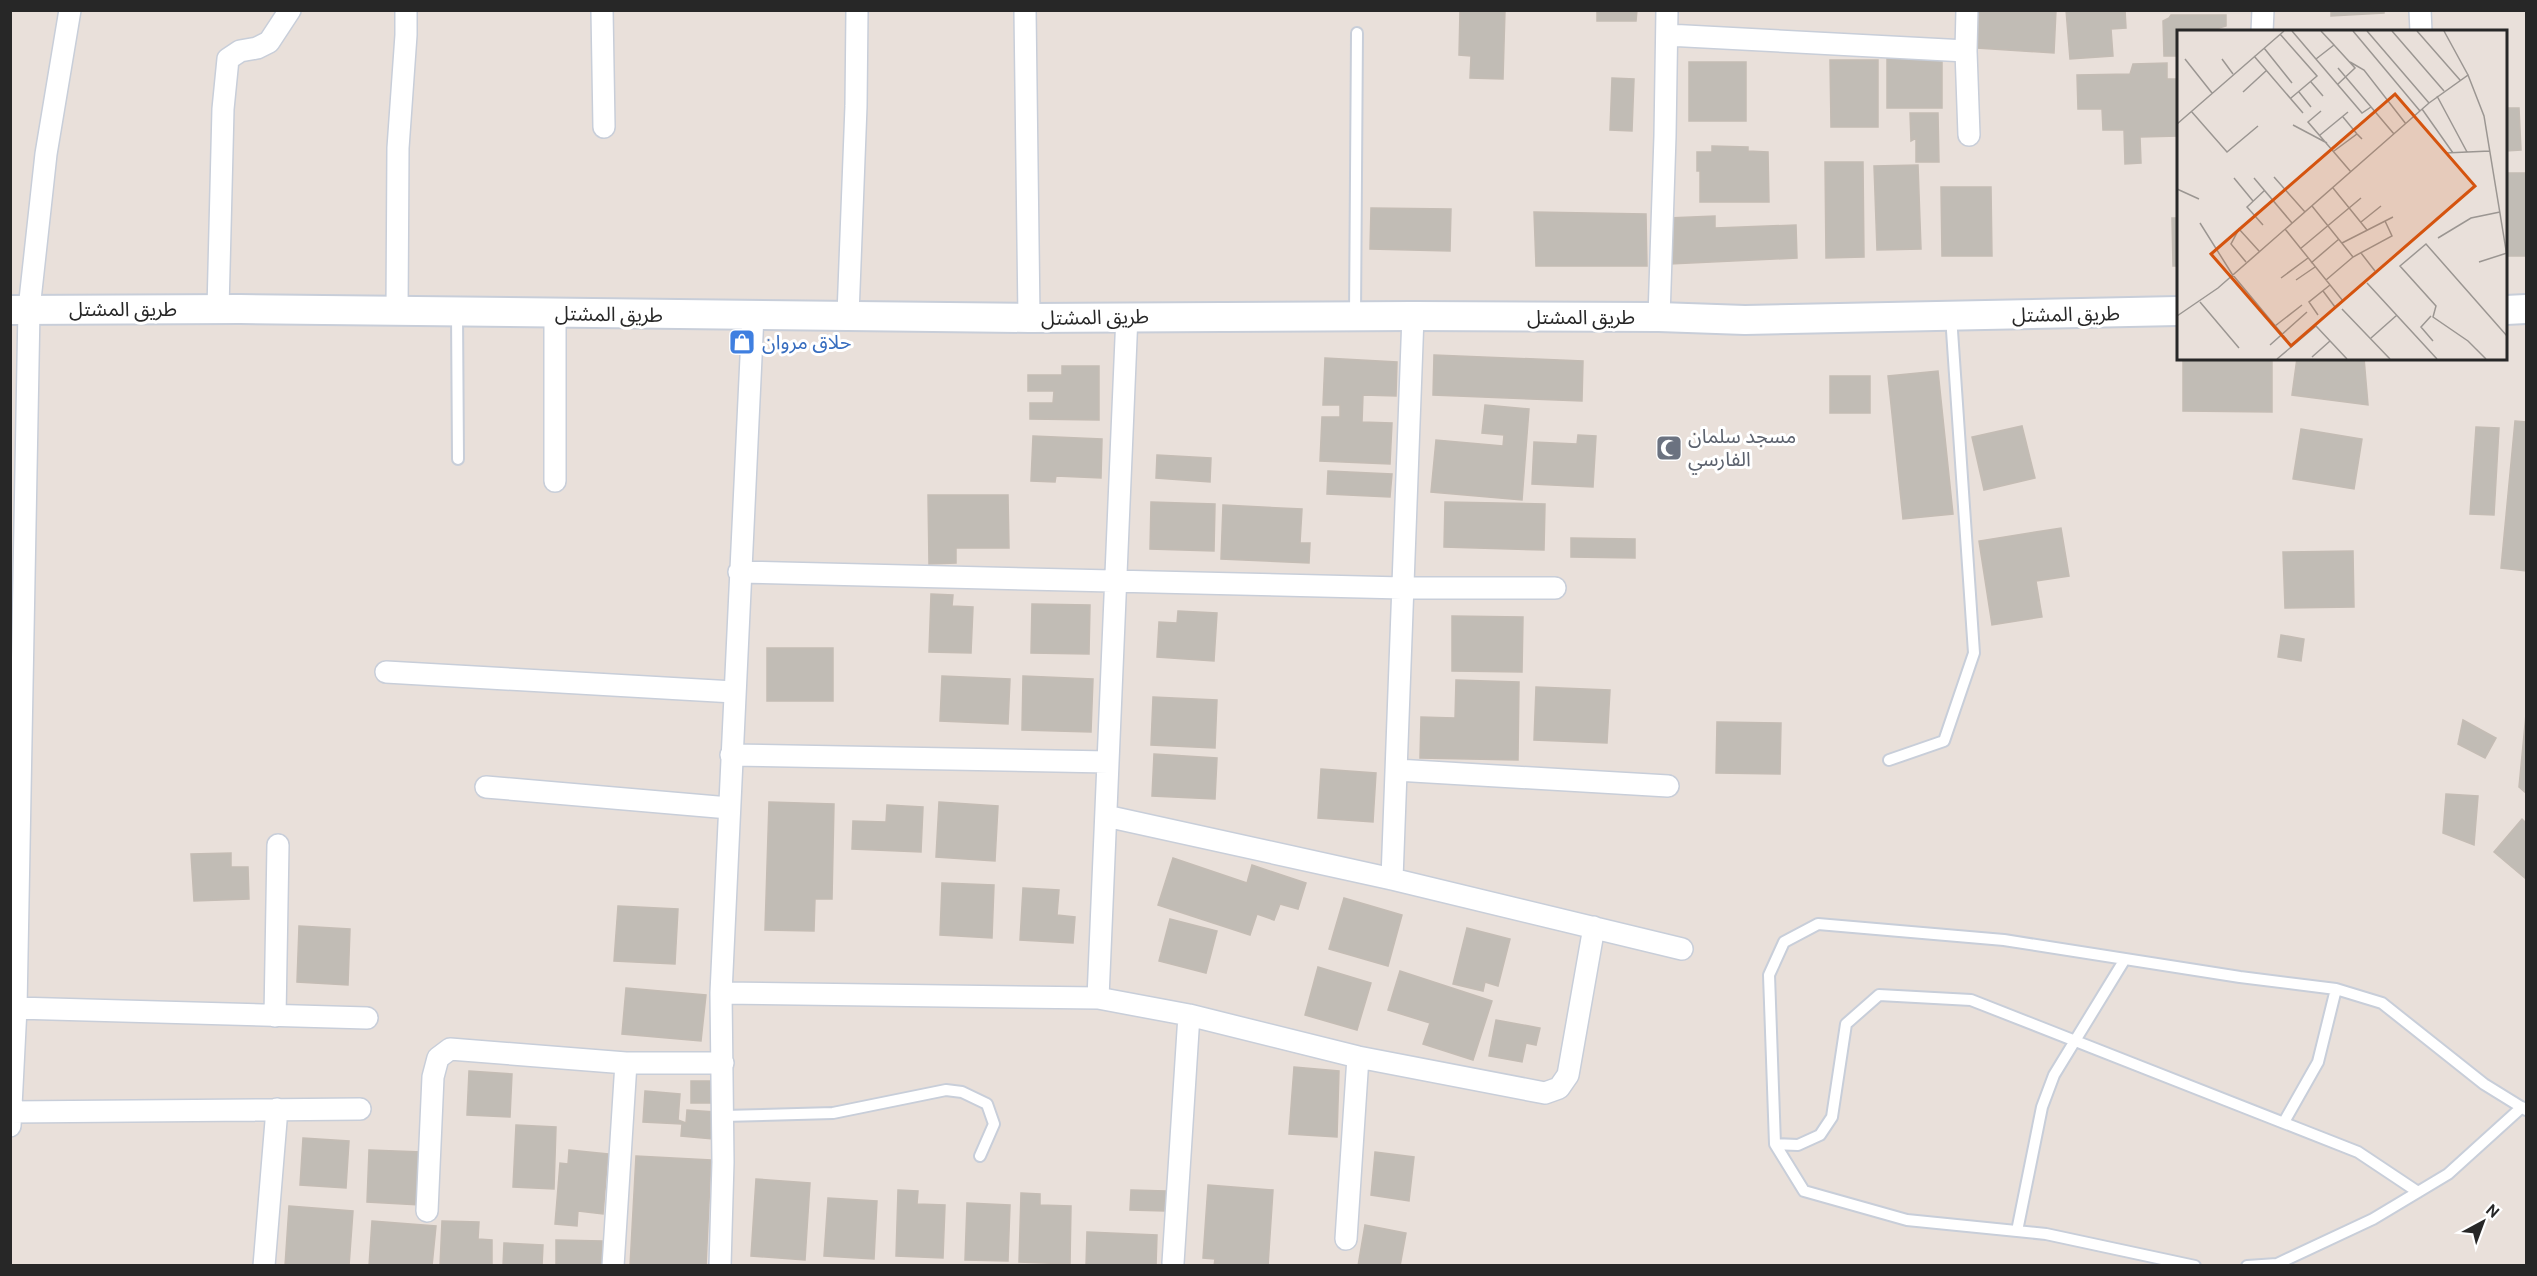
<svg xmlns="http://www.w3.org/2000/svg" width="2537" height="1276" viewBox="0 0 2537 1276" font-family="Cabin,'Noto Sans Arabic',sans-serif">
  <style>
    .building { fill: #c1bcb5; stroke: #c4bcb4; stroke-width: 1.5 }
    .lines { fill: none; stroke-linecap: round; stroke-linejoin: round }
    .service-casing { stroke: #c8ced9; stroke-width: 14 }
    .minor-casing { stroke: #c8ced9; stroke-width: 24 }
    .secondary-casing { stroke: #c8ced9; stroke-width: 32 }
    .service { stroke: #fff; stroke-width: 10 }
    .minor { stroke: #fff; stroke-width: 21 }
    .secondary { stroke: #fff; stroke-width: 28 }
    .labels { text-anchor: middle; stroke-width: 6; stroke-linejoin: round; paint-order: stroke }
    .street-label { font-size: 20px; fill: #272727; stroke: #fff }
    .shop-label { font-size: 20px; fill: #366cbe; stroke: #fff; text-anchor: start }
    .worship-label { font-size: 20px; fill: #5b616d; stroke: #fff; text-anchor: start }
    .inset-road { fill: none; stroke: #9b9692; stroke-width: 1.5 }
    .view { fill: #d5540f; fill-opacity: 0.15; stroke: #d5540f; stroke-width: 3 }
    .inset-edge { fill: none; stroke: #272727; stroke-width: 3 }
  </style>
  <rect width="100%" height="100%" fill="#e9e0da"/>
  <!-- building -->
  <path class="building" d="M 1460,10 L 1505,10 L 1503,79 L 1470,78 L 1471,56 L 1459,55 Z
    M 1597,10 L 1637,10 L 1636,21 L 1597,21 Z
    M 1979,10 L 2056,10 L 2054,53 L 1977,48 Z
    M 2066,10 L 2125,10 L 2126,28 L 2111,29 L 2113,56 L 2070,59 Z
    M 2331,10 L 2384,10 L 2384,13 L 2331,16 Z
    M 2171,15 L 2226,15 L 2226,26 L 2219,28 L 2219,32 L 2178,32 L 2178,56 L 2164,56 L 2163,21 L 2169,18 Z
    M 1887,51 L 1942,51 L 1942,108 L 1887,108 Z
    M 1830,60 L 1878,60 L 1878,127 L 1831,127 Z
    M 1689,62 L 1746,62 L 1746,121 L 1689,121 Z
    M 2167,63 L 2167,79 L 2178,79 L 2178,136 L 2140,137 L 2141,163 L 2125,164 L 2124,130 L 2103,130 L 2102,109 L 2078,109 L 2077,75 L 2130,74 L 2133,64 Z
    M 1612,78 L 1634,79 L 1632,131 L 1610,130 Z
    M 2506,108 L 2519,108 L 2521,150 L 2506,151 Z
    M 1910,113 L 1938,113 L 1939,162 L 1916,162 L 1916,138 L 1911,141 Z
    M 1712,146 L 1748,147 L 1748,151 L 1768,152 L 1769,202 L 1700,202 L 1700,171 L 1697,171 L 1697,152 L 1712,152 Z
    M 1825,162 L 1863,162 L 1864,257 L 1826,258 Z
    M 1918,165 L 1921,249 L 1877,250 L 1874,166 Z
    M 2506,173 L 2526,173 L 2526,256 L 2506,256 Z
    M 1941,187 L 1991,187 L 1992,256 L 1942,256 Z
    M 1371,208 L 1451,209 L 1450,251 L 1370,249 Z
    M 1534,212 L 1646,214 L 1647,266 L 1536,266 Z
    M 1715,216 L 1715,228 L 1796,225 L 1797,258 L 1670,264 L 1668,218 Z
    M 2172,218 L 2178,218 L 2178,266 L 2173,266 Z
    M 1434,355 L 1583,361 L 1582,401 L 1433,395 Z
    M 1325,358 L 1397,362 L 1396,396 L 1363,395 L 1362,422 L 1392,423 L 1390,464 L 1320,461 L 1322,417 L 1340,417 L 1340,405 L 1323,405 Z
    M 2183,358 L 2272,358 L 2272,412 L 2183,411 Z
    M 2297,358 L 2364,358 L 2368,405 L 2292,395 Z
    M 1062,366 L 1099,366 L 1099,420 L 1030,419 L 1030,403 L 1053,403 L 1054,391 L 1028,391 L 1028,375 L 1062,375 Z
    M 1938,371 L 1953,514 L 1903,519 L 1888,376 Z
    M 1830,376 L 1870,376 L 1870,413 L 1830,413 Z
    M 1485,405 L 1529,409 L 1522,500 L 1431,492 L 1436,440 L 1503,446 L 1504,435 L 1482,433 Z
    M 2515,421 L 2526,422 L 2526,571 L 2501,568 Z
    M 2022,426 L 2035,478 L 1984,490 L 1972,437 Z
    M 2476,427 L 2499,428 L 2494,515 L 2470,514 Z
    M 2301,429 L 2362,439 L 2354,489 L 2293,479 Z
    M 1578,435 L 1596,436 L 1593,487 L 1532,484 L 1534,442 L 1577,444 Z
    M 1033,436 L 1102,439 L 1101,478 L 1056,476 L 1055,482 L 1031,481 Z
    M 1157,455 L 1211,458 L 1210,482 L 1156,478 Z
    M 1328,471 L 1392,474 L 1390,497 L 1327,494 Z
    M 928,495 L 1008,495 L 1009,548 L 956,548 L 956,563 L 929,564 Z
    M 1151,502 L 1215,504 L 1214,551 L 1150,549 Z
    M 1445,502 L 1545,504 L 1544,550 L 1444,547 Z
    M 1223,505 L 1302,509 L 1300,543 L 1310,543 L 1309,563 L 1221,559 Z
    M 2061,528 L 2069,576 L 2036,581 L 2042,617 L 1992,625 L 1979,541 Z
    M 1571,538 L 1635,539 L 1635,558 L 1571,557 Z
    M 2353,551 L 2354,607 L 2285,608 L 2283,552 Z
    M 931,594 L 953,595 L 952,606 L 973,607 L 971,653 L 929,652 Z
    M 1032,604 L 1090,605 L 1089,654 L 1031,653 Z
    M 1178,611 L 1217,613 L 1214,661 L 1157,657 L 1159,622 L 1177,623 Z
    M 1452,616 L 1523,617 L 1522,672 L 1452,671 Z
    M 2281,635 L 2304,639 L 2301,661 L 2278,657 Z
    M 767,648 L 833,648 L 833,701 L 767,701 Z
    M 942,676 L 1010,679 L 1008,724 L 940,721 Z
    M 1023,676 L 1093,679 L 1091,732 L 1022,730 Z
    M 1456,680 L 1519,682 L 1518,760 L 1420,758 L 1421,717 L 1455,718 Z
    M 1536,687 L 1610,690 L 1607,743 L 1534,740 Z
    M 1153,697 L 1217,700 L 1215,748 L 1151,745 Z
    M 2526,714 L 2526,793 L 2519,787 Z
    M 2463,720 L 2496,738 L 2485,758 L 2458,744 Z
    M 1717,722 L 1781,723 L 1780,774 L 1716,773 Z
    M 1154,754 L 1217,758 L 1215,799 L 1152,796 Z
    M 1321,769 L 1376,773 L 1373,822 L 1318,818 Z
    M 2446,794 L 2478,796 L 2474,845 L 2443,833 Z
    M 769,802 L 834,804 L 832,899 L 815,899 L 814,931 L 765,930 Z
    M 939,802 L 998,806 L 995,861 L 936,857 Z
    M 887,805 L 923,807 L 921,852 L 852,849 L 853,821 L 886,822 Z
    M 2522,819 L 2526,823 L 2526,879 L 2494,852 Z
    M 231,853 L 231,867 L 248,867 L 249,899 L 194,901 L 191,854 Z
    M 1173,858 L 1247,883 L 1252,865 L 1306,883 L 1298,909 L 1280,904 L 1274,920 L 1257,914 L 1250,935 L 1158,905 Z
    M 942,883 L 994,885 L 992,938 L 940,935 Z
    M 1023,888 L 1059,890 L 1057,915 L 1075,917 L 1073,943 L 1020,940 Z
    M 1344,898 L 1402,915 L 1388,966 L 1329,949 Z
    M 618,906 L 678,909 L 675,964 L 614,961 Z
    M 1170,919 L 1217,931 L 1206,973 L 1159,961 Z
    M 299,926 L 350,929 L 348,985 L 297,982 Z
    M 1467,928 L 1510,939 L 1498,986 L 1485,982 L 1483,991 L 1453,984 Z
    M 1318,967 L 1371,983 L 1357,1030 L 1305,1015 Z
    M 1400,971 L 1492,1001 L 1473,1060 L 1423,1044 L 1430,1023 L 1388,1010 Z
    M 626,988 L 706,995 L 701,1041 L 622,1034 Z
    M 1496,1020 L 1540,1028 L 1536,1045 L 1526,1043 L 1522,1062 L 1489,1056 Z
    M 1294,1067 L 1339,1071 L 1337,1137 L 1289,1134 Z
    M 469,1071 L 512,1074 L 510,1117 L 467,1115 Z
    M 691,1081 L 715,1081 L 715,1103 L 691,1103 Z
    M 645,1091 L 680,1094 L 678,1120 L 686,1123 L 687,1110 L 715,1112 L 713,1139 L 681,1136 L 682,1124 L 643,1122 Z
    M 516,1125 L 556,1127 L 554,1189 L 513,1187 Z
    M 303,1138 L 349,1141 L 346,1188 L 300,1185 Z
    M 369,1150 L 422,1152 L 420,1205 L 367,1202 Z
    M 569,1150 L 608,1154 L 603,1214 L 578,1211 L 577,1226 L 555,1224 L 560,1163 L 568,1164 Z
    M 1375,1152 L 1414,1157 L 1409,1201 L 1371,1195 Z
    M 636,1156 L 711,1160 L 706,1266 L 630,1266 Z
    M 756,1179 L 810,1183 L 805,1260 L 751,1256 Z
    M 1208,1185 L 1273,1190 L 1268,1266 L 1214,1266 L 1215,1259 L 1203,1258 Z
    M 898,1190 L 918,1191 L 917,1204 L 945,1205 L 943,1258 L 896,1256 Z
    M 1131,1190 L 1166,1191 L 1165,1211 L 1130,1210 Z
    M 1021,1193 L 1040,1194 L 1040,1205 L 1071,1206 L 1070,1264 L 1019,1262 Z
    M 828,1198 L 877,1201 L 874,1259 L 824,1256 Z
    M 967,1203 L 1010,1205 L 1008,1261 L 965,1260 Z
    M 289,1206 L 353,1211 L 349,1266 L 285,1266 Z
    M 372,1221 L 436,1226 L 432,1266 L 369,1266 Z
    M 442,1221 L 479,1222 L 478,1239 L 492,1240 L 492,1266 L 440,1266 Z
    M 1365,1225 L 1406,1233 L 1400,1266 L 1358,1266 Z
    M 1087,1232 L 1157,1235 L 1156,1266 L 1086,1266 Z
    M 556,1240 L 602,1241 L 602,1266 L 556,1266 Z
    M 504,1243 L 543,1245 L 542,1266 L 503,1266 Z"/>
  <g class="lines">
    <defs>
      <path id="service" d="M 457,312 L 458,459
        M 1355,316 L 1357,33
        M 1889,760 L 1944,741 L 1974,653 L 1951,316
        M 723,1116 L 833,1113 L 946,1090 L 962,1092 L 987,1104 L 994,1124 L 980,1156
        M 2284,1122 L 2318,1062 L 2336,989
        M 1775,1144 L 1798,1145 L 1820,1135 L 1832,1117 L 1846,1024 L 1879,995 L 1971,1000 L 2358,1152 L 2418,1192
        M 2017,1231 L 2042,1107 L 2054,1075 L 2125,959
        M 2195,1266 L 2046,1234 L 1907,1220 L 1804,1191 L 1775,1144 L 1769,975 L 1784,942 L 1818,924 L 2004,940 L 2240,977 L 2336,989 L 2382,1003 L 2484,1084 L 2526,1110
        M 2247,1266 L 2277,1264 L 2373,1219 L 2448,1174 L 2522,1107"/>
      <path id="minor" d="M 602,10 L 604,127
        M 1025,10 L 1029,318
        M 2420,10 L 2421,32
        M 2262,32 L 2263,10
        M 1667,35 L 1966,51 L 1969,135
        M 1966,51 L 1967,10
        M 218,309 L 223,109 L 228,59 L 240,51 L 257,48 L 269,42 L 290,10
        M 397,312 L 398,148 L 406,35 L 406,10
        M 848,315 L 856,106 L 857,10
        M 1659,317 L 1665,136 L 1667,10
        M 555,481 L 555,313
        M 739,572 L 1402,588 L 1555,588
        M 386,672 L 734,692
        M 731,755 L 1108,762
        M 1396,770 L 1668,786
        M 486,787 L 729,808
        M 1106,816 L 1392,879 L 1682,949
        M 1392,879 L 1413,316
        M 721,993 L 1098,998 L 1189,1015 L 1358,1057 L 1545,1093 L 1559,1088 L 1568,1075 L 1594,927
        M 1098,998 L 1127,315
        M 16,1008 L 367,1018
        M 275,1016 L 278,845
        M 10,1112 L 360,1109
        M 10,1126 L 16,1008 L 29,309 L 46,154 L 70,10
        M 427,1211 L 433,1077 L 438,1058 L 450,1049 L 626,1063 L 723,1063
        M 1346,1239 L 1358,1057
        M 1173,1263 L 1189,1015
        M 264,1266 L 277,1109
        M 613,1266 L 626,1063
        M 720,1266 L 723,1162 L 721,993 L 753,315"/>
      <path id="secondary" d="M 10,310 L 240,309 L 1029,318 L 1413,316 L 1659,317 L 1745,320 L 2178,311
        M 2506,310 L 2526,309"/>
    </defs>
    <!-- service casing -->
    <use href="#service" class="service-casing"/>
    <!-- minor casing -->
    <use href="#minor" class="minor-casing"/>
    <!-- secondary casing -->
    <use href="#secondary" class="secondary-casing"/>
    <!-- service -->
    <use href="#service" class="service"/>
    <!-- minor -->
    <use href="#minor" class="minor"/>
    <!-- secondary -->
    <use href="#secondary" class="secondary"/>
  </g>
  <!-- icons -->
  <defs>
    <symbol id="shop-square" viewBox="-11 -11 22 22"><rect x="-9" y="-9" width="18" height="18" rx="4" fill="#3f7fe0" stroke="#fff"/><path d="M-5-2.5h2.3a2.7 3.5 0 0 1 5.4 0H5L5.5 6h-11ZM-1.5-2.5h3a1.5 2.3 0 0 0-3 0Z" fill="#fff"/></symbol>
    <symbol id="mosque-square" viewBox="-11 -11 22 22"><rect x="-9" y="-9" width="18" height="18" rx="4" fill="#6b7280" stroke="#fff"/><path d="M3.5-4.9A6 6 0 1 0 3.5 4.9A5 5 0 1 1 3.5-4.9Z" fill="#fff"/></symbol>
  </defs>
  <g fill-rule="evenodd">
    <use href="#shop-square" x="727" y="327" width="30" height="30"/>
    <use href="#mosque-square" x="1654" y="433" width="30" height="30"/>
  </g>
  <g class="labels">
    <!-- street labels -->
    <g class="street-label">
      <text x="123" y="316">طريق المشتل</text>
      <text transform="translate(609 314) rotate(1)" y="7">طريق المشتل</text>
      <text transform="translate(2066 314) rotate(-1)" y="7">طريق المشتل</text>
      <text transform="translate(1095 317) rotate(-1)" y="7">طريق المشتل</text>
      <text x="1581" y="324">طريق المشتل</text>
    </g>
    <!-- shop labels -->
    <g class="shop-label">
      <text x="762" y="349">حلاق مروان</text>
    </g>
    <!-- worship labels -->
    <g class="worship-label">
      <text x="1688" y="443">مسجد سلمان<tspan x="1688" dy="23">الفارسي</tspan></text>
    </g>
  </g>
  <!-- overview -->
  <g transform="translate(2177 30)">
    <rect width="330" height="330" fill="#e9e0da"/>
    <path class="inset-road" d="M 115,1 L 185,83 L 194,77M 176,1 L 243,81M 190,1 L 252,73M 215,1 L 267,61M 240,1 L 283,50M 103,4 L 140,46 L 114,68M 157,15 L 178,38 L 161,54M 87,18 L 115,53M 77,26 L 126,83M 8,29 L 35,63M 45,29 L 56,44M 139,29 L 157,15 L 144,1M 173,32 L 187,40 L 229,94M 161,38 L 217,104M 291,45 L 307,86 L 330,226M 134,52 L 146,66M 66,62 L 90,40M 122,62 L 134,77M 260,66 L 290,122M 245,79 L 276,123M 14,81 L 50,122 L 81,96M 144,81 L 131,92 L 174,142M 166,87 L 180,104M 0,94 L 107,1M 116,95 L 150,113M 143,105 L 171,82M 157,121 L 180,104 L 185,109M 268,123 L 313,121M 97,147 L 128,182M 57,148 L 76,171M 77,148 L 115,193M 156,158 L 190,200M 0,159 L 22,169M 135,176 L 176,227M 184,192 L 204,176M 23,193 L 55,244 L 115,316M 86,195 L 70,177 L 88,160M 108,199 L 166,271M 261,208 L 294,188 L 323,182M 165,213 L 216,187M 123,219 L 184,168M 184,223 L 198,241M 69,232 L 54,214 L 62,199 L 82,221M 302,232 L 330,223M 134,233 L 162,209M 104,248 L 131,228M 119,250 L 138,237M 149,250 L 176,227 L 215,206 L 208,191M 190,253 L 260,329M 146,261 L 158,277M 23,272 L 62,318M 165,279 L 213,329M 141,285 L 132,272 L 153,255M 0,286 L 41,258 L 252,73 L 291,45 L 267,1M 254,286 L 244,297 L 256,311M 98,296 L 125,275M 194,308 L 220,285M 93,315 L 130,282M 135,327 L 153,311M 100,329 L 139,296 L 170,329M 309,329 L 291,311 L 256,287 L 259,276 L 223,236 L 249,214 L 330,306"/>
    <path class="view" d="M 218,64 L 298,156 L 114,316 L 34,224 Z"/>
    <rect width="330" height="330" class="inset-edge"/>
  </g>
  <!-- border -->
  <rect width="2537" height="1276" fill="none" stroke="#272727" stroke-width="24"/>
  <!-- north arrow -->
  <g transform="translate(2483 1222) rotate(41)" stroke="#ffffff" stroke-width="4.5" paint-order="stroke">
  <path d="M0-4.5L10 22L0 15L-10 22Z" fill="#272727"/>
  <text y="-9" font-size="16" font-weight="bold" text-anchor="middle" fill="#272727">N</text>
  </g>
</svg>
